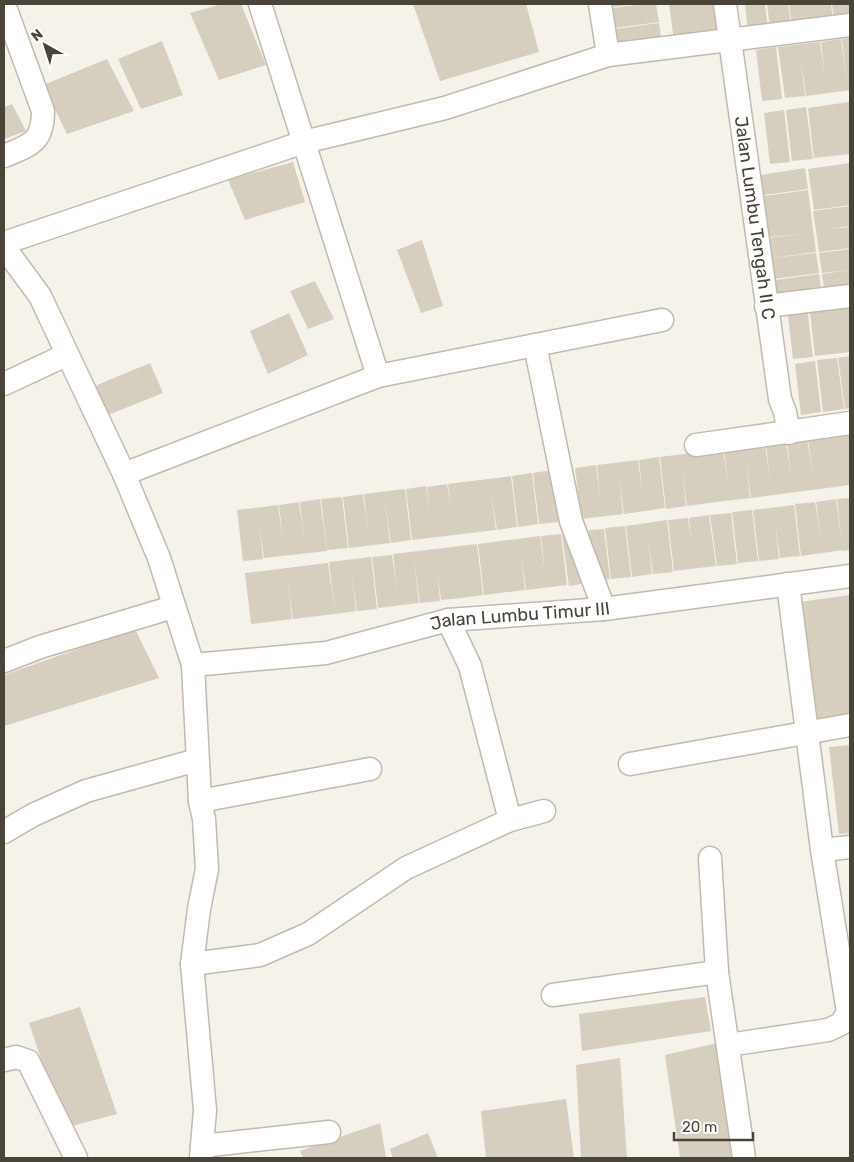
<svg xmlns="http://www.w3.org/2000/svg" width="854" height="1162" viewBox="0 0 854 1162" font-family="Rubik,sans-serif">
  <style>
    .building { fill: #d6cfc0 }
    .lines { fill: none; stroke-linecap: round; stroke-linejoin: round }
    .minor-casing { stroke: #c0bbad; stroke-width: 25 }
    .minor { stroke: #fff; stroke-width: 22 }
    .labels { text-anchor: middle; stroke-width: 5; stroke-linejoin: round; paint-order: stroke }
    .street-label { font-size: 18px; fill: #494438; stroke: #fff }
  </style>
  <rect width="100%" height="100%" fill="#f5f2ea"/>
  <!-- building -->
  <path class="building" d="M 222,4 L 241,4 L 266,65 L 219,80 L 190,13 Z
    M 413,4 L 526,4 L 539,52 L 440,81 Z
    M 604,4 L 630,4 L 630,5 L 605,8 Z
    M 645,4 L 656,4 L 659,22 L 608,29 L 605,9 Z
    M 669,4 L 721,4 L 725,34 L 674,41 Z
    M 745,4 L 765,4 L 768,29 L 748,31 Z
    M 767,4 L 788,4 L 791,26 L 770,28 Z
    M 789,4 L 831,4 L 833,20 L 792,26 Z
    M 832,4 L 850,4 L 850,18 L 834,20 Z
    M 659,23 L 662,43 L 611,50 L 608,30 Z
    M 850,38 L 850,90 L 806,96 L 801,59 L 805,96 L 785,98 L 778,47 L 820,42 L 825,78 L 821,42 L 841,39 L 847,83 L 842,39 Z
    M 162,41 L 183,95 L 141,109 L 118,59 Z
    M 776,47 L 782,99 L 762,101 L 756,50 Z
    M 107,59 L 134,111 L 67,134 L 43,85 Z
    M 849,102 L 850,154 L 814,158 L 808,108 Z
    M 12,104 L 26,131 L 4,139 L 4,107 Z
    M 806,107 L 813,159 L 792,161 L 786,110 Z
    M 784,110 L 790,162 L 770,164 L 764,113 Z
    M 293,162 L 305,202 L 245,220 L 228,180 Z
    M 850,163 L 850,205 L 814,210 L 808,169 Z
    M 805,168 L 808,189 L 756,196 L 754,176 Z
    M 808,190 L 816,252 L 772,258 L 816,253 L 819,273 L 767,280 L 762,239 L 798,234 L 762,238 L 756,197 Z
    M 850,206 L 850,226 L 831,229 L 850,227 L 850,248 L 819,252 L 813,211 Z
    M 422,240 L 443,306 L 421,313 L 397,250 Z
    M 850,249 L 850,270 L 822,273 L 819,253 Z
    M 850,270 L 850,291 L 825,295 L 822,274 Z
    M 819,274 L 822,294 L 771,302 L 768,281 Z
    M 315,281 L 334,319 L 308,329 L 290,291 Z
    M 850,300 L 850,352 L 815,356 L 809,305 Z
    M 807,306 L 813,357 L 793,359 L 787,308 Z
    M 289,313 L 308,355 L 268,374 L 250,331 Z
    M 850,356 L 850,408 L 845,409 L 838,358 Z
    M 837,358 L 844,409 L 823,412 L 817,360 Z
    M 815,361 L 821,412 L 801,415 L 795,364 Z
    M 150,363 L 163,393 L 103,417 L 90,388 Z
    M 850,433 L 850,485 L 751,498 L 746,461 L 750,498 L 708,503 L 703,467 L 708,503 L 687,506 L 682,469 L 686,506 L 666,509 L 660,457 L 723,449 L 728,486 L 724,449 L 765,444 L 770,480 L 766,444 L 786,441 L 791,478 L 787,441 L 807,439 L 813,475 L 808,439 Z
    M 659,457 L 665,508 L 624,514 L 619,477 L 623,514 L 581,519 L 564,470 L 573,468 L 580,509 L 575,468 L 596,465 L 600,502 L 597,465 L 638,460 L 643,496 L 639,460 Z
    M 553,470 L 559,522 L 539,524 L 533,473 Z
    M 532,473 L 538,524 L 518,527 L 512,476 Z
    M 511,476 L 517,527 L 497,530 L 491,493 L 496,530 L 412,540 L 406,489 L 426,486 L 429,511 L 427,487 L 447,484 L 451,508 L 448,484 Z
    M 405,489 L 411,540 L 391,543 L 385,499 L 390,543 L 349,548 L 343,497 L 363,494 L 368,531 L 364,494 Z
    M 342,497 L 348,548 L 327,550 L 321,499 Z
    M 850,498 L 850,550 L 843,551 L 837,499 Z
    M 320,499 L 327,551 L 264,558 L 259,522 L 263,559 L 243,561 L 237,510 L 278,505 L 283,541 L 279,505 L 299,502 L 304,538 L 300,502 Z
    M 836,499 L 843,550 L 801,556 L 795,504 L 815,502 L 821,538 L 816,502 Z
    M 794,505 L 800,556 L 780,558 L 775,522 L 779,559 L 759,561 L 753,510 Z
    M 752,510 L 758,561 L 738,563 L 732,512 Z
    M 731,513 L 737,564 L 717,566 L 710,515 Z
    M 709,515 L 716,566 L 674,571 L 668,520 L 688,518 L 691,542 L 689,518 Z
    M 667,520 L 673,572 L 653,574 L 648,538 L 652,574 L 632,577 L 626,526 Z
    M 625,526 L 631,577 L 611,579 L 605,528 Z
    M 604,529 L 610,579 L 595,581 L 589,530 Z
    M 574,533 L 581,584 L 569,586 L 562,535 Z
    M 561,534 L 567,585 L 526,590 L 521,554 L 525,590 L 484,595 L 478,544 L 540,536 L 545,573 L 541,536 Z
    M 477,544 L 483,595 L 462,598 L 459,574 L 462,598 L 441,600 L 438,576 L 440,601 L 420,603 L 414,559 L 419,603 L 378,608 L 372,557 L 392,555 L 397,591 L 393,554 Z
    M 371,557 L 377,609 L 357,611 L 352,575 L 356,611 L 335,614 L 329,562 Z
    M 328,563 L 335,614 L 293,619 L 288,582 L 292,619 L 251,624 L 245,573 Z
    M 850,595 L 850,714 L 818,719 L 799,602 Z
    M 135,629 L 159,678 L 4,726 L 4,675 Z
    M 850,745 L 850,833 L 839,834 L 829,747 Z
    M 705,997 L 711,1031 L 582,1051 L 579,1014 Z
    M 80,1007 L 117,1114 L 64,1128 L 29,1023 Z
    M 717,1043 L 734,1158 L 680,1158 L 665,1055 Z
    M 620,1058 L 627,1158 L 581,1158 L 576,1065 Z
    M 566,1099 L 574,1158 L 486,1158 L 481,1111 Z
    M 380,1123 L 386,1157 L 303,1158 L 300,1151 Z
    M 428,1133 L 438,1158 L 393,1158 L 390,1149 Z"/>
  <g class="lines">
    <defs>
      <g id="minor">
        <path d="M 600,4 L 608,55"/>
        <path id="s1" d="M 725,4 L 780,399 L 785,412 L 789,433"/>
        <path d="M 4,156 C 30,145 43,143 43,111 L 4,4"/>
        <path d="M 4,243 L 304,142 L 445,108 L 608,55 L 850,25"/>
        <path d="M 4,247 L 40,296 L 124,474 L 159,558 L 193,665 L 200,801 L 204,819 L 207,869 L 199,909 L 192,964 L 205,1110 L 201,1158"/>
        <path d="M 766,306 L 850,296"/>
        <path d="M 535,345 L 571,521 L 604,609"/>
        <path d="M 378,376 L 662,320"/>
        <path d="M 4,384 L 66,355"/>
        <path d="M 696,445 L 850,423"/>
        <path d="M 124,474 L 378,376 L 260,4"/>
        <path d="M 448,620 L 470,666 L 510,820"/>
        <path d="M 4,661 L 40,647 L 173,607"/>
        <path id="s2" d="M 193,665 L 326,653 L 448,620 L 604,609 L 850,576"/>
        <path d="M 630,764 L 850,725"/>
        <path d="M 200,801 L 370,769"/>
        <path d="M 4,832 L 33,815 L 86,791 L 197,760"/>
        <path d="M 822,850 L 850,847"/>
        <path d="M 710,858 L 717,972 L 744,1158"/>
        <path d="M 192,964 L 260,955 L 308,934 L 406,868 L 510,820 L 544,811"/>
        <path d="M 553,995 L 717,972"/>
        <path d="M 728,1045 L 828,1030 L 841,1024 L 848,1012 L 822,850 L 788,584"/>
        <path d="M 4,1060 L 16,1057 L 28,1061 L 76,1158"/>
        <path d="M 202,1146 L 329,1132"/>
      </g>
    </defs>
    <!-- minor casing -->
    <use href="#minor" class="minor-casing"/>
    <!-- minor -->
    <use href="#minor" class="minor"/>
  </g>
  <g class="labels">
    <!-- street labels -->
    <g class="street-label">
      <text dy="6" stroke="none"><textPath href="#s1" startOffset="216">Jalan Lumbu Tengah II C</textPath></text>
      <text dy="6" stroke="none"><textPath href="#s2" startOffset="332">Jalan Lumbu Timur III</textPath></text>
    </g>
  </g>
  <!-- border -->
  <rect width="854" height="1162" fill="none" stroke="#494438" stroke-width="10"/>
  <!-- north arrow -->
  <g transform="translate(45 45) rotate(321)" stroke="#ffffff" stroke-width="4" paint-order="stroke">
  <path d="M0-4L9 19L0 12L-9 19Z" fill="#494438"/>
  <text y="-8" font-size="14" font-weight="bold" text-anchor="middle" fill="#494438">N</text>
  </g>
  <!-- scale -->
  <path d="M674 1132v8h79v-8" fill="none" stroke="#494438" stroke-width="2.5"/>
  <text x="682" y="1132" font-size="15" fill="#494438" stroke="#ffffff" stroke-width="4" paint-order="stroke">20 m</text>
</svg>
